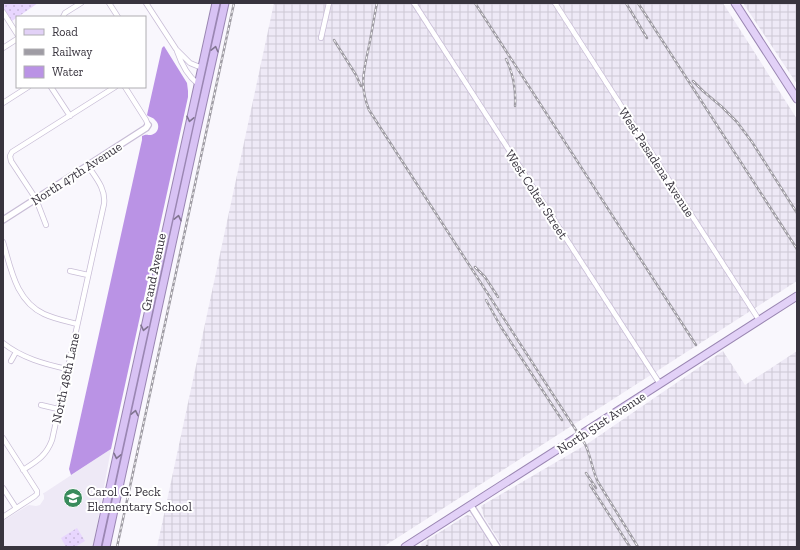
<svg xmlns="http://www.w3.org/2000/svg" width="800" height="550" viewBox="0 0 800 550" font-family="'Zilla Slab',serif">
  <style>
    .built { fill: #eee9f6 }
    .industrial { fill: url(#industrial-grid) }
    .park { fill: url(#park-dots) }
    .water { fill: #ba93e5 }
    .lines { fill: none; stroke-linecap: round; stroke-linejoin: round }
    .minor-casing { stroke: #c8bdd6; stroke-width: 6 }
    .tertiary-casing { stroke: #c8bdd6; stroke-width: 8 }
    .primary-casing { stroke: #9a86b2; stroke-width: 9 }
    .trunk-casing { stroke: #9a86b2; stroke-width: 9 }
    .minor { stroke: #fff; stroke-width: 4.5 }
    .tertiary { stroke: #fff; stroke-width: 5.5 }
    .primary { stroke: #e2d1f7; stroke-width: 7 }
    .trunk { stroke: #d8c2f4; stroke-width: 7 }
    .rail-casing { stroke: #9f9ca4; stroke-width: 2.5 }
    .rail { stroke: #fff; stroke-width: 1; stroke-dasharray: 3; stroke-linecap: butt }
    .oneway { stroke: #807490 }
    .labels { text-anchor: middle; stroke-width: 4; stroke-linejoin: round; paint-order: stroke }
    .street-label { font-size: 13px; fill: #38343e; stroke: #fff }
    .poi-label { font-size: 13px; fill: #38343e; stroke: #fff; text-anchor: start }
  </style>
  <defs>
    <pattern id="industrial-grid" width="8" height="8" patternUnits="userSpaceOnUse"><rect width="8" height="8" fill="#eee9f6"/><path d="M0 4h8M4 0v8" fill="none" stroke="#cdc8d4"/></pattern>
    <pattern id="park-dots" width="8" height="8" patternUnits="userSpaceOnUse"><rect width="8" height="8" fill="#e8d6fe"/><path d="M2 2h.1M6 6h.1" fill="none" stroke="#c8b8db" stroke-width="1.8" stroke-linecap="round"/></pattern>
  </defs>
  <rect width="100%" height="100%" fill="#f9f7fd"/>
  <!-- built -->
  <path class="built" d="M 111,449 L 93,547 L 3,547 L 3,521 L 27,506 L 29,505 L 36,506 L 40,505 L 44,499 L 44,496 L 43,493 L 44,493 Z"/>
  <!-- industrial -->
  <path class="industrial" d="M 274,3 L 723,3 L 797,119 L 797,281 L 383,547 L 157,547 Z
    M 743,3 L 797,3 L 797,84 Z
    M 723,351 L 745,385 L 797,351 L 797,547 L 503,547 L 484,517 L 481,506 L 587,444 Z
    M 467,515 L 471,516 L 474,519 L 492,547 L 422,547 L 421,544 Z"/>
  <!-- park -->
  <path class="park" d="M 3,3 L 38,3 L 12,21 L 3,7 Z
    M 77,528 L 85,541 L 75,547 L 66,547 L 61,538 Z"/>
  <!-- water -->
  <path class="water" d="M 164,46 L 187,83 L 188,91 L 188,97 L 111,449 L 71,475 L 69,469 L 142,140 L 142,136 C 146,134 147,135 151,135 C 158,134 161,125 155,120 C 153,117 149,117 147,115 L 162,48 Z"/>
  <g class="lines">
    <defs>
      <path id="minor" d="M 109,3 L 118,17
        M 146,3 L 176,49 L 190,63 L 202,68
        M 414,3 L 660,384
        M 555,3 L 759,320
        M 3,12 L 17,34
        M 63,17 L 65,13 L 81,3
        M 321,38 L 329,3
        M 3,48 L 17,39
        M 177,51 C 181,63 188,76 198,84
        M 51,87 L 70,116
        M 125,87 L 146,120 L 148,125
        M 3,103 L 28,87
        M 46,225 L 36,199 L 11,161 L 10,156 L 12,152 L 115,87
        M 3,242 C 11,269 16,301 44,314 C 55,319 66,321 77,324
        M 70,271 L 88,275
        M 3,343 C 22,358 44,364 67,369
        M 11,361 L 16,352
        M 41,405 L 58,409
        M 3,438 L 37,491 L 37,494 L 35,496 L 3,517
        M 23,470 C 37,461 46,456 52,440 L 104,204 C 106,189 96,178 88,166
        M 3,488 L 16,508"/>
      <path id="tertiary" d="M 3,220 L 146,128 L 148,125
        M 471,506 L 497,547"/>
      <path id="primary" d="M 735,3 L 797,99
        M 405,547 L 797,296"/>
      <path id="trunk" d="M 97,547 L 216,3
        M 106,547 L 197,129 L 225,3"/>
    </defs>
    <!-- minor casing -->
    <use href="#minor" class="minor-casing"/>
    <!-- tertiary casing -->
    <use href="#tertiary" class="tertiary-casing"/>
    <!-- primary casing -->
    <use href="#primary" class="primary-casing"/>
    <!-- trunk casing -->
    <use href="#trunk" class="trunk-casing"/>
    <!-- minor -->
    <use href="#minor" class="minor"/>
    <!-- tertiary -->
    <use href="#tertiary" class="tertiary"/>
    <!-- primary -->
    <use href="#primary" class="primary"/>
    <!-- trunk -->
    <use href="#trunk" class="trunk"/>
    <defs>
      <path id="rail" d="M 377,3 C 374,17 372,31 369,46 C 364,70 359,85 369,110 L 585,444 C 591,456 592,470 598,482 L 638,547
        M 475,3 L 696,345
        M 626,3 L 647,38
        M 638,3 L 797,249
        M 334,40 L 356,75 L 361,86
        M 506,59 C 514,75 516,89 515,106
        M 693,81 L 703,91 L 722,107 L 737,122 L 752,142 L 797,213
        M 475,267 L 485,277 L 498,297
        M 486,300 L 501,327 L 562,420
        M 586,473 L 596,488
        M 590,485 L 630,547
        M 427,546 L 427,547
        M 117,547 L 234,3"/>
    </defs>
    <!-- rail casing -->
    <use href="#rail" class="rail-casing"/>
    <!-- rail -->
    <use href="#rail" class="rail"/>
  </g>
  <!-- one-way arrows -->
  <defs><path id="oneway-chevron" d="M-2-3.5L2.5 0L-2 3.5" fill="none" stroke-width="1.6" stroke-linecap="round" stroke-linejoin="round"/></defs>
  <g class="oneway">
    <use href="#oneway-chevron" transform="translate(215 49) rotate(-77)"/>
    <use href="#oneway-chevron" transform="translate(190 119) rotate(102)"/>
    <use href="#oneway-chevron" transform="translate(178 218) rotate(-78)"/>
    <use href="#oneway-chevron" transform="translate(144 328) rotate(102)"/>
    <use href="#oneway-chevron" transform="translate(135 413) rotate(-78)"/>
    <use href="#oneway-chevron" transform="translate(117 456) rotate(102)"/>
  </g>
  <!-- icons -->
  <defs>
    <symbol id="school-disc" viewBox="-11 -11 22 22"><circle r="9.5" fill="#398b5c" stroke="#fff"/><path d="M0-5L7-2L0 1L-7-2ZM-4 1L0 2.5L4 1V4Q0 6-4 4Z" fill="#fff"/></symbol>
  </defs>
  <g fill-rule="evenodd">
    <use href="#school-disc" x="62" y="487" width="22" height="22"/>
  </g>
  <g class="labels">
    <!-- street labels -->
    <g class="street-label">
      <text transform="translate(657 162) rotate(57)" y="5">West Pasadena Avenue</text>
      <text transform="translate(76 173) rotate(-33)" y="5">North 47th Avenue</text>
      <text transform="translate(537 194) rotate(57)" y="5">West Colter Street</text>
      <text transform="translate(153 272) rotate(-78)" y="5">Grand Avenue</text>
      <text transform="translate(65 378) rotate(-78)" y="5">North 48th Lane</text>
      <text transform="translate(601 422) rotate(-33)" y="5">North 51st Avenue</text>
    </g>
    <!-- poi labels -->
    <g class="poi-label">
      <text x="87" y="496">Carol G. Peck<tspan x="87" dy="15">Elementary School</tspan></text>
    </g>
  </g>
  <!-- border -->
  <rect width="800" height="550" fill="none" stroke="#38343e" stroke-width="8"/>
  <!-- legend -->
  <rect x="16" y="16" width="130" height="72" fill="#ffffff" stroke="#afaeb2"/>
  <rect x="24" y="29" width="20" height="6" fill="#e2d1f7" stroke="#afaeb2"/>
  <text x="52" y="36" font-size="12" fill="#38343e">Road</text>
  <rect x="24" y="49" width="20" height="6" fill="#9f9ca4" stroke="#afaeb2"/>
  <text x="52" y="56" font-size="12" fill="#38343e">Railway</text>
  <rect x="24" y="66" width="20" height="12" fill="#ba93e5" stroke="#afaeb2"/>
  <text x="52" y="76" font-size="12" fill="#38343e">Water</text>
</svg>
